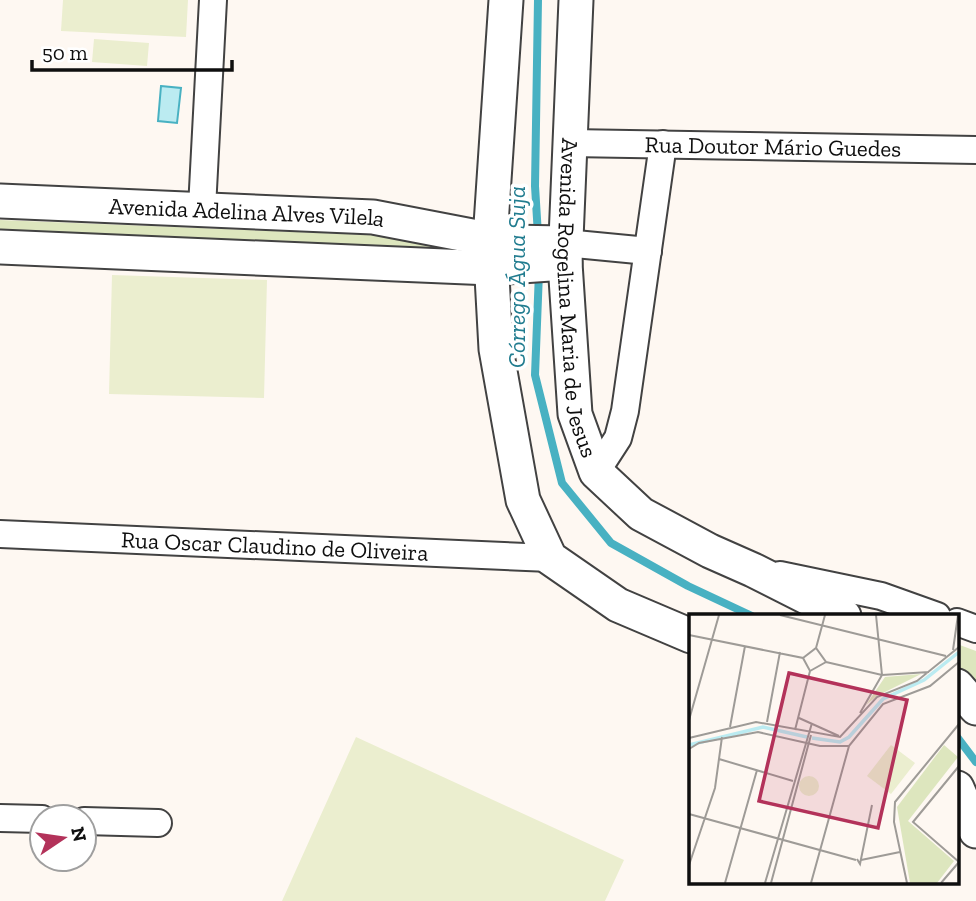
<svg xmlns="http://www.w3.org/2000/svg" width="976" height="901" viewBox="0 0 976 901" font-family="'Zilla Slab',serif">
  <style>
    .green { fill: #dde6be }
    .pitch { fill: #ebeecf }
    .water { fill: #bbebf1; stroke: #48b1c2; stroke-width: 2 }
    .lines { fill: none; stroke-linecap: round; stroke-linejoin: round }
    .stream { stroke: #48b1c2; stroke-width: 8 }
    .minor-casing { stroke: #424242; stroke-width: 30 }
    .tertiary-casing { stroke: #424242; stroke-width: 37 }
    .minor { stroke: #fff; stroke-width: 26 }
    .tertiary { stroke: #fff; stroke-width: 33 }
    .labels { text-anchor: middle; stroke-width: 7; stroke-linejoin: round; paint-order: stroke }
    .street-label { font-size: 23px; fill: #0f0f0f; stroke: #fff }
    .water-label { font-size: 24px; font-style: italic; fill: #217c8f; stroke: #fff }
    .inset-river { fill: none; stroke: #bbebf1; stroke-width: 3.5 }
    .inset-road { fill: none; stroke: #9e9b97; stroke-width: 2 }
    .view { fill: #b3325a; fill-opacity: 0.15; stroke: #b3325a; stroke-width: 3.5 }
    .inset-edge { fill: none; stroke: #0f0f0f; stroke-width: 3.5 }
  </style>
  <rect width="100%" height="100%" fill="#fef8f2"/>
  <!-- green -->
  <path class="green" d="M 0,220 L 471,239 L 474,251 L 0,234 Z
    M 957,644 L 976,651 L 976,700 L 957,678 Z"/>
  <!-- pitch -->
  <path class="pitch" d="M 63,0 L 188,0 L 186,37 L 61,31 Z
    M 94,39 L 149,43 L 147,66 L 92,62 Z
    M 112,275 L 267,280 L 264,398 L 109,394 Z
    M 356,737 L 624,860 L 605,901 L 282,901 Z"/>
  <!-- water -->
  <path class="water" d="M 161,86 L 181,88 L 177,123 L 158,121 Z"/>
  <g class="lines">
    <!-- stream -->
    <path class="stream" d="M 538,235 L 535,186 L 538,0
      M 539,272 L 535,375 L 562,483 L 611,543 L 688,586 L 752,616
      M 957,737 L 976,762"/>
    <defs>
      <g id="minor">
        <path id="s1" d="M 570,143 L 976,150"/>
        <path d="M 202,208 L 213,0"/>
        <path d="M 565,243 L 648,251"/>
        <path d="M 596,472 L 618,438 L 625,411 L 663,144"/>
        <path id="s2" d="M 0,534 L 550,558"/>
        <path d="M 780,575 L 881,596 L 937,616"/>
        <path d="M 957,622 L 976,629"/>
        <path d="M 0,818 L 42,819"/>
        <path d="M 84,821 L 158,823"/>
      </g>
      <g id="tertiary">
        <path d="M 506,0 L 490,240 L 496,349 L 523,500 L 550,558 L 618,605 L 691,636"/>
        <path id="s3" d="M 576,0 L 565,263 L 575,414 L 596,472 L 641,514 L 710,551 L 753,570 L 844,616"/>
        <path id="s4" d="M 0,201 L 373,217 L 503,242 L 565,243"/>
        <path d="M 0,247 L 491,268 L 565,263"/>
        <path d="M 957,686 L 976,708"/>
        <path d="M 957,788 L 976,831"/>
      </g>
    </defs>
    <!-- minor casing -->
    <use href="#minor" class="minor-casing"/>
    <!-- tertiary casing -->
    <use href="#tertiary" class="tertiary-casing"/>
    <!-- minor -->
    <use href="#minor" class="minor"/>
    <!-- tertiary -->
    <use href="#tertiary" class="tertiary"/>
  </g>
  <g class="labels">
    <!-- street labels -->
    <g class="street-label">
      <text dy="8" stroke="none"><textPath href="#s1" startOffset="203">Rua Doutor Mário Guedes</textPath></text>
      <text dy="8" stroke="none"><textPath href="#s4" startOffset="247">Avenida Adelina Alves Vilela</textPath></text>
      <text dy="8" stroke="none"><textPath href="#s3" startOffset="299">Avenida Rogelina Maria de Jesus</textPath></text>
      <text dy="8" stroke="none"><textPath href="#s2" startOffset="275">Rua Oscar Claudino de Oliveira</textPath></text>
    </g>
    <!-- water labels -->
    <g class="water-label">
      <text transform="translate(517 277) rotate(-90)" y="8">Córrego Água Suja</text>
    </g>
  </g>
  <!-- overview -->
  <g transform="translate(689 614)">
    <rect width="270" height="270" fill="#fef8f2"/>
    <path d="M 232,60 L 188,82 L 177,91 L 196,63 ZM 255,131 L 269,143 L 219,207 L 265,247 L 248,269 L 221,269 L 208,193 Z" fill="#dde6be"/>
    <path d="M 202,131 L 226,149 L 202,180 L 178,162 ZM110 172a10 10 0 1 1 20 0a10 10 0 1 1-20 0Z" fill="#ebeecf"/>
    <path class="inset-river" d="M 123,124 L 151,128 L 160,123 L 194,85 L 235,66 L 270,38M 0,131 L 74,113 L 118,123"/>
    <path class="inset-road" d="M 91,1 L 257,42M 187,1 L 193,61M 0,21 L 114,44 L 121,57 L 137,48 L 127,34 L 114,44M 127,34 L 136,1M 264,36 L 269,1M 137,48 L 193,61 L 240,58M 171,99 L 193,61M 110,104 L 150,122M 0,106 L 30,1M 78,108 L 91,38M 41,113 L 56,32M 106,116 L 121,57M 0,124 L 67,108 L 151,123 L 188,83 L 228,67 L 270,33M 0,135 L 10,129 L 69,118 L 131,132 L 160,132 L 194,90 L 241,72 L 270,48M 30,145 L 104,167M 270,152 L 224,208 L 270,248M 0,200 L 167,246M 168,245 L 171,250 L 183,191M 172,246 L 211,238M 0,251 L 26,174 L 33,123M 36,269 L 68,156M 76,269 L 123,109M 82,269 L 122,121M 122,269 L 160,132M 218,269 L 205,208 L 206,188 L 270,110M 252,269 L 270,248"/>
    <path class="view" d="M 100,59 L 218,86 L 189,214 L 70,187 Z"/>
    <rect width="270" height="270" class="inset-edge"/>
  </g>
  <!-- north arrow -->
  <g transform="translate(63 838) rotate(77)"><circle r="33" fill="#ffffff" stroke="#9f9f9f" stroke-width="2"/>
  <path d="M0-5L12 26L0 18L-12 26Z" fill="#b3325a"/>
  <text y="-10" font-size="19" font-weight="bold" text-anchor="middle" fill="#0f0f0f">N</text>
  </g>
  <!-- scale -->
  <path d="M32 60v10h200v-10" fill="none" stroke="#0f0f0f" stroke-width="3.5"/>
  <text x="42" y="60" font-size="21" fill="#0f0f0f" stroke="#ffffff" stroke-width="5" paint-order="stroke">50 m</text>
</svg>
